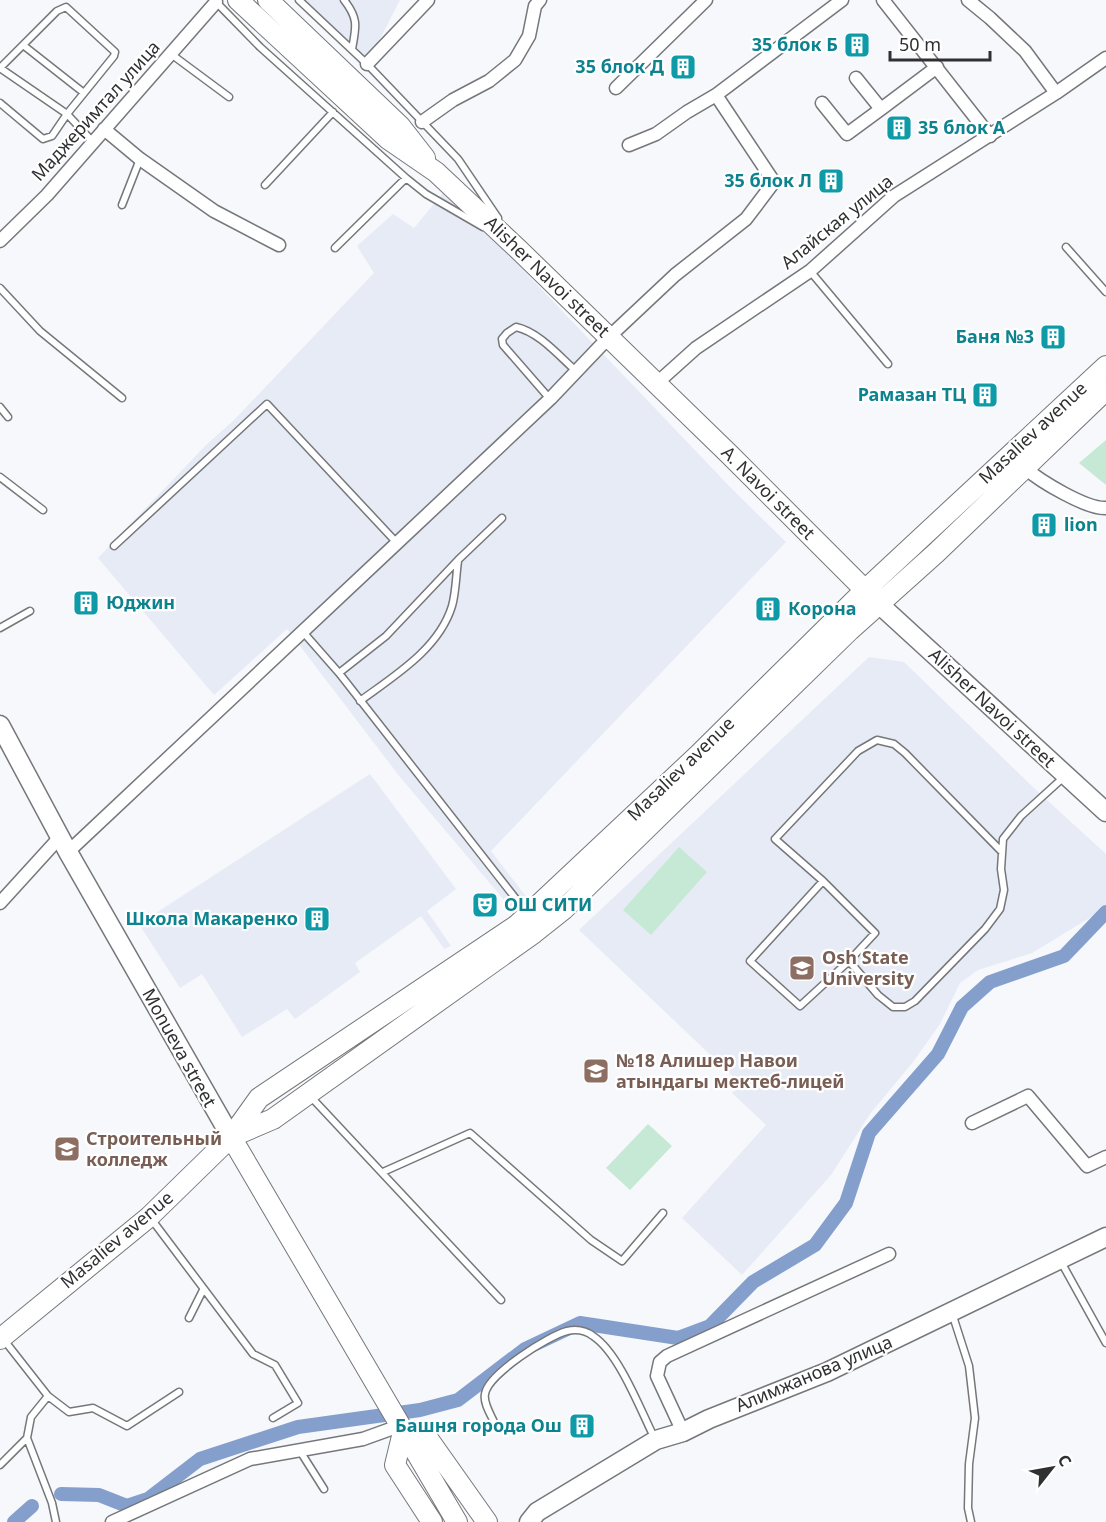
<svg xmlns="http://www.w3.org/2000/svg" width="1106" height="1522" viewBox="0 0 1106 1522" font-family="'Noto Sans',sans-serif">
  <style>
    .built { fill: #e7ebf6 }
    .park { fill: #c5e9d4 }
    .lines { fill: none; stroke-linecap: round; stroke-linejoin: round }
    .canal { stroke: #859fcc; stroke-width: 14 }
    .lane-casing { stroke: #75777a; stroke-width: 9 }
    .street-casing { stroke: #75777a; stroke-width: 15 }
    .secondary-casing { stroke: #75777a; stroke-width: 21 }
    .primary-casing { stroke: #75777a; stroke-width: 22 }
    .lane { stroke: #fff; stroke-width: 6 }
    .street { stroke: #fff; stroke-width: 12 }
    .secondary { stroke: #fff; stroke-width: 18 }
    .primary { stroke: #fff; stroke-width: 20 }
    .labels { text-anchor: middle; stroke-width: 4.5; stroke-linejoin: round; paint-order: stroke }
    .culture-label { font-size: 18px; font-weight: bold; fill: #0d838f; stroke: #fff; text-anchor: end }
    .street-label { font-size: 18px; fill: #303032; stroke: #fff }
    .education-label { font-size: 18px; font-weight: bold; fill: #785e54; stroke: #fff; text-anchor: start }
  </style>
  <rect width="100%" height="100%" fill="#f6f8fc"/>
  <!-- built -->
  <path class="built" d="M 300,0 L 400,0 L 367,64 Z
    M 443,193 L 502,248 L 732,489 L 786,542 L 491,851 L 528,899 L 515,913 L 400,777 L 287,629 L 214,695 L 98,558 L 207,444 L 233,421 L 374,273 L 357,246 L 393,214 L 414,228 Z
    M 869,657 L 904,662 L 1036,790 L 1106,854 L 1106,908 L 1032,953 L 978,970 L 960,983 L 940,1024 L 913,1062 L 870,1114 L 831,1175 L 742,1275 L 682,1218 L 766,1125 L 732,1093 L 741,1084 L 579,930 Z
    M 370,774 L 456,889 L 427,911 L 451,946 L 444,949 L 421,916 L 355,963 L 360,972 L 295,1019 L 287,1009 L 242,1037 L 202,974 L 180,988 L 139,924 Z"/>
  <!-- park -->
  <path class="park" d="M 1106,440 L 1106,485 L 1079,463 Z
    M 679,847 L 707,872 L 651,935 L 623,910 Z
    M 648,1124 L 672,1146 L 630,1190 L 606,1168 Z"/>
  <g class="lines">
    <!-- canal -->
    <path class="canal" d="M 61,1494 L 99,1495 L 127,1506 L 148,1499 L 200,1459 L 298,1427 L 420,1410 L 458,1400 L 525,1349 L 580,1323 L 678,1338 L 710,1326 L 753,1282 L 815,1245 L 846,1203 L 869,1133 L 938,1054 L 962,1007 L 990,982 L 1064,956 L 1106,912
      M 14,1522 L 32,1506"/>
    <defs>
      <path id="lane" d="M 299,0 L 367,64 L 458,159 L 498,218
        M 344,0 C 359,19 356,27 352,49
        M 216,2 L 260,47 L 406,178 L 426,194 L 483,227
        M 23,45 L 84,93
        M 171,54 L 229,97
        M 0,68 L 57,11 L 66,7 L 115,52 L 114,56 L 67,114 L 93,142
        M 0,68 L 67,114 L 52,136 L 43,139 L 0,103
        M 265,185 L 333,112
        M 122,205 L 140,159
        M 1066,247 L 1106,292
        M 335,248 L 406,178
        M 810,271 L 888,364
        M 0,288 L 40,331 L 122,398
        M 550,399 L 503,345 L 502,339 L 507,333 L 516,327 C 539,332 559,356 576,371
        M 0,407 L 8,417
        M 0,477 L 43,510
        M 114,546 L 267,404 L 397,543
        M 0,628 L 30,611
        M 303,632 L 339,673 L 527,913
        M 339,673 L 386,636 L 458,560 L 502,518
        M 360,701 C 394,676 439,649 452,606 C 456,592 456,575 458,561
        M 823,881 L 875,933 L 849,961 L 800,1006 L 750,961 L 823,881 L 775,839 L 858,751 L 877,740 L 894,744 L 905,753 L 1002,852
        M 849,961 L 878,995 L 893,1007 L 905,1007 L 915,1001 L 985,929 L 1000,909 L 1004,890 L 1001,869 L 1003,839 L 1021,816 L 1065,776
        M 311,1097 L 501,1300
        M 383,1172 L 470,1133 L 591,1240 L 622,1261 L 663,1213
        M 152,1220 L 253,1354 L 275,1365 L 298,1403 L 273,1418
        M 1060,1260 L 1106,1343
        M 952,1313 L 969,1366 L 975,1418 L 969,1464 L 968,1508 L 971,1522
        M 189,1318 L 203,1290
        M 4,1340 L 48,1396
        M 495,1424 C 491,1415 483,1403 485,1394 C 488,1374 548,1336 567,1331 C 576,1329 585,1330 593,1336 C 619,1353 640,1409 654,1437
        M 27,1438 L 52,1503 L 56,1522
        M 300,1451 L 324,1489
        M 0,1465 L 27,1438 L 31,1417 L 48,1396 L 69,1412 L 93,1408 L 127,1426 L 179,1392"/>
      <path id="street" d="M 883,0 L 990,136
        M 968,0 L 990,18 L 1025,51 L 1056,93
        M 367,64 L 428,0
        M 856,78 L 881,109 L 937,67
        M 616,88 L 706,0
        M 822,103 L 847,134 L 881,109
        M 422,122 L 453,100 L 489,81 L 515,60 L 529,36 L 535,6 L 540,0
        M 104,129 L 140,159 L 214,211 L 279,245
        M 629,145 L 656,134 L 687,112 L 716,95 L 842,0
        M 0,241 L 47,195 L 216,2
        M 657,383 L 696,348 L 810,271 L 894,196 L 1056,93 L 1106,58
        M 1025,468 C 1040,481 1086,509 1106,508
        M 68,852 L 397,543 L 550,399 L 609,337 L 675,275 L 746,219 L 774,182 L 716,95
        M 0,903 L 60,837
        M 972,1123 L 1028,1096 L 1087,1166 L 1106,1157
        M 683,1432 L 657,1376 L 660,1362 L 667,1356 L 889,1254
        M 112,1522 L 250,1459 L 363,1439 L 399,1426"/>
      <path id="secondary" d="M 879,604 L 1106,812
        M 0,725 L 68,852 L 231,1137
        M 529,1522 L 537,1512 L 656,1440 L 683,1432 L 709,1419 L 827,1372 L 1106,1237"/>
      <path id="primary" d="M 238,0 L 388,139 L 436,172 L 518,249 L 730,455 L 873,598
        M 268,0 L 400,126 L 425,158
        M 231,1137 L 273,1119 L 534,933 L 563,910 L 850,630 L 936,553 L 1106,390
        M 231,1137 L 457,1522
        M 0,1339 L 149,1217 L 231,1137 L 259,1098 L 517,925 L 697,756 L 865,590 L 1106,366
        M 403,1432 L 429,1440 L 487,1522
        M 403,1432 L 395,1465 L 432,1522"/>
    </defs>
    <!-- lane casing -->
    <use href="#lane" class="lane-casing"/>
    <!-- street casing -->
    <use href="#street" class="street-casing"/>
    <!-- secondary casing -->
    <use href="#secondary" class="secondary-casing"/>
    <!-- primary casing -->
    <use href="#primary" class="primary-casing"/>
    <!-- lane -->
    <use href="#lane" class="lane"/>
    <!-- street -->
    <use href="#street" class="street"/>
    <!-- secondary -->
    <use href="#secondary" class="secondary"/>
    <!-- primary -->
    <use href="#primary" class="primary"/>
  </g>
  <!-- icons -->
  <defs>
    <symbol id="building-square" viewBox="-11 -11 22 22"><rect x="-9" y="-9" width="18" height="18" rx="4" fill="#0f9aa8" stroke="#fff"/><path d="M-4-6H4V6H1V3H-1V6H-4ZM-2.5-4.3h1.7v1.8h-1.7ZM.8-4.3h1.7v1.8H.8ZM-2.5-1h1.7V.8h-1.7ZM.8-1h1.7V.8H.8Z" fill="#fff"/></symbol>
    <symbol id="theatre-square" viewBox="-11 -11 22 22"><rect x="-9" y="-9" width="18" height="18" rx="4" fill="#0f9aa8" stroke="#fff"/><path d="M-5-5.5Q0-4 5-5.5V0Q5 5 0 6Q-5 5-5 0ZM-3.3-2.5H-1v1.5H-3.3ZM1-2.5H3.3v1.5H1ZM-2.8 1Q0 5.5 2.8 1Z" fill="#fff"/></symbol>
    <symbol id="university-square" viewBox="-11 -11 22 22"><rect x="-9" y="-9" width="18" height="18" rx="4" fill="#8d6e63" stroke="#fff"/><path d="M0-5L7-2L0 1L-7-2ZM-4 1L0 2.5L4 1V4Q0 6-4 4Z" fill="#fff"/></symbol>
    <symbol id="school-square" viewBox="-11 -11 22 22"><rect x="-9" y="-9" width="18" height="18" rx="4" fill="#8d6e63" stroke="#fff"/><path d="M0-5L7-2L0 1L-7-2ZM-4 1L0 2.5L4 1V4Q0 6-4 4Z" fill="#fff"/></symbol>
  </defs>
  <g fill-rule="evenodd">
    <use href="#building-square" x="842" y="30" width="30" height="30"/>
    <use href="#building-square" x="668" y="52" width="30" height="30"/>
    <use href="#building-square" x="884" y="113" width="30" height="30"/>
    <use href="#building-square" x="816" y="166" width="30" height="30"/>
    <use href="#building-square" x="1038" y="322" width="30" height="30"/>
    <use href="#building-square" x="970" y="380" width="30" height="30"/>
    <use href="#building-square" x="1029" y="510" width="30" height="30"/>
    <use href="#building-square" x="71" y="588" width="30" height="30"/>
    <use href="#building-square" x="753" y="594" width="30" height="30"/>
    <use href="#theatre-square" x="470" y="890" width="30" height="30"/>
    <use href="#building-square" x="302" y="904" width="30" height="30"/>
    <use href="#university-square" x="787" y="953" width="30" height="30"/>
    <use href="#school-square" x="581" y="1056" width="30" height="30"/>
    <use href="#university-square" x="52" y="1134" width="30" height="30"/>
    <use href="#building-square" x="567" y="1411" width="30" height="30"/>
  </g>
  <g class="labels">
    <!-- culture labels -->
    <g class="culture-label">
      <text x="838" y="51">35 блок Б</text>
      <text x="664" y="73">35 блок Д</text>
      <text x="918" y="134" text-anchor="start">35 блок А</text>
      <text x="812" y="187">35 блок Л</text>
      <text x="1034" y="343">Баня №3</text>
      <text x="966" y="401">Рамазан ТЦ</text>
      <text x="1064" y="531" text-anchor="start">lion</text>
      <text x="106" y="609" text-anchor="start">Юджин</text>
      <text x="788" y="615" text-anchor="start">Корона</text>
      <text x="504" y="911" text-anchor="start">ОШ СИТИ</text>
      <text x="298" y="925">Школа Макаренко</text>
      <text x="562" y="1432">Башня города Ош</text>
    </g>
    <!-- street labels -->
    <g class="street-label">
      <text transform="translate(96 111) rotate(-48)" y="6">Маджеримтал улица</text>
      <text transform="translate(837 222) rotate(-39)" y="6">Алайская улица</text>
      <text transform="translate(547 277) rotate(44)" y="6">Alisher Navoi street</text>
      <text transform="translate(1033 433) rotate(-43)" y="6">Masaliev avenue</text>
      <text transform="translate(768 493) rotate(45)" y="6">A. Navoi street</text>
      <text transform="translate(992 708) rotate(43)" y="6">Alisher Navoi street</text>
      <text transform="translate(681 769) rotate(-44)" y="6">Masaliev avenue</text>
      <text transform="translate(179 1048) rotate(61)" y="6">Monueva street</text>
      <text transform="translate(117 1240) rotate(-40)" y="6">Masaliev avenue</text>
      <text transform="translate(814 1374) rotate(-23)" y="6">Алимжанова улица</text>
    </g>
    <!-- education labels -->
    <g class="education-label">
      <text x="822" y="964">Osh State<tspan x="822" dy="21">University</tspan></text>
      <text x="616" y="1067">№18 Алишер Навои<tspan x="616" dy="21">атындагы мектеб-лицей</tspan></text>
      <text x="86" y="1145">Строительный<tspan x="86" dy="21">колледж</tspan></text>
    </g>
  </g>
  <!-- north arrow -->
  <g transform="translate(1052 1468) rotate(59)" stroke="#ffffff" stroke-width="4.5" paint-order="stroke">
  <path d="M0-4.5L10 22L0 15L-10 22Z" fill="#303032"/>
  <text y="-9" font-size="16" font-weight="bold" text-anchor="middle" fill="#303032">С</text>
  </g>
  <!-- scale -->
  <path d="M890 51v9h100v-9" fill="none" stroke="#303032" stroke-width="3"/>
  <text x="899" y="51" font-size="18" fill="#303032" stroke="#ffffff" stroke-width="4.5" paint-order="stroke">50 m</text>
</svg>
